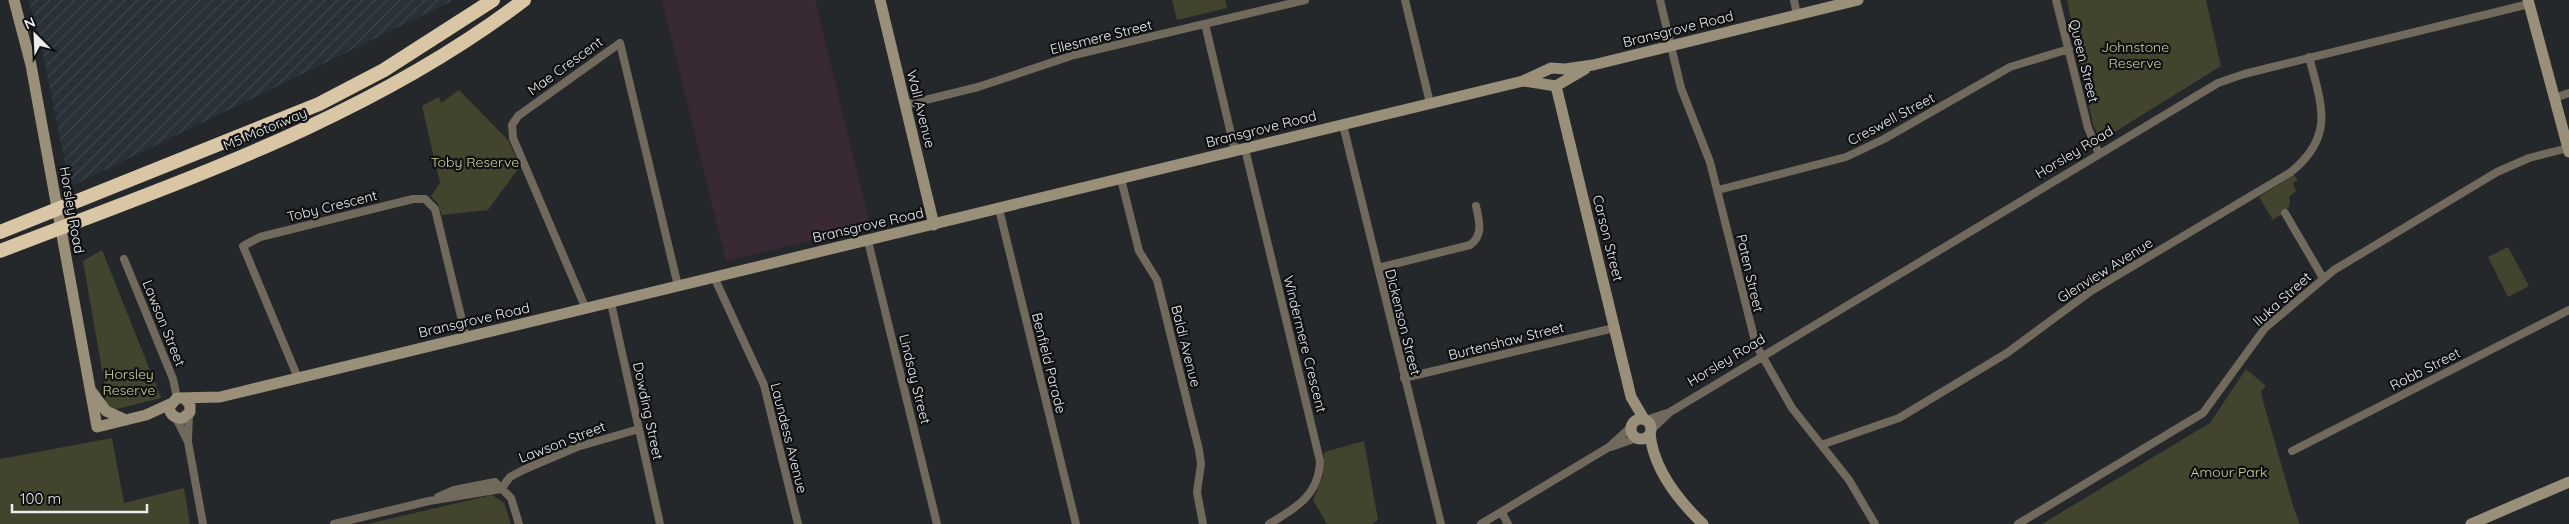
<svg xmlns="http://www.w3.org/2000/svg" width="2569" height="524" viewBox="0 0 2569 524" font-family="Quicksand,sans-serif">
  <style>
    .industrial { fill: url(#industrial-furrows) }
    .education { fill: #392934 }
    .green { fill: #42442e }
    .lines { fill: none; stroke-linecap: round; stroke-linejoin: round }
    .street { stroke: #716a5c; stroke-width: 8 }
    .secondary { stroke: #9a8f79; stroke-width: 11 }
    .highway { stroke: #d8c6a4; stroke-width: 14 }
    .labels { text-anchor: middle; stroke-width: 4.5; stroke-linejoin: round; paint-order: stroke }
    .street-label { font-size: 14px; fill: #eaecee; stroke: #0f1012 }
    .park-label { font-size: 14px; fill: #d0d598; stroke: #0f1012 }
  </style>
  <defs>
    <pattern id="industrial-furrows" width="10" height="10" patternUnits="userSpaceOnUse" patternTransform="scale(1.25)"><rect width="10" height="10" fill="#293138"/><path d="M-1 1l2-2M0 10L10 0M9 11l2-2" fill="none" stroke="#3e454b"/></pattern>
  </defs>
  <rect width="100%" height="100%" fill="#25282a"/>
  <!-- industrial -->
  <path class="industrial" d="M 28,0 L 454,0 L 70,187 L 37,25 Z"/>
  <!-- education -->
  <path class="education" d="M 662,0 L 815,0 L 870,226 L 726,261 Z"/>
  <!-- green -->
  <path class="green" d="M 1172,0 L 1225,0 L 1227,8 L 1177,20 Z
    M 2067,0 L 2206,0 L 2221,66 L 2105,138 L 2098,135 L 2093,125 Z
    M 459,90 L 508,140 L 520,166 L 488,210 L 442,215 L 438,204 L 431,196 L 440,183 L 422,106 L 439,97 L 441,103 Z
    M 2294,175 L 2298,180 L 2293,183 L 2296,191 L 2289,197 C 2293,210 2282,213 2273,220 L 2259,197 Z
    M 2508,247 L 2529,286 L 2508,297 L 2488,257 Z
    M 102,250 L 161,398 L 109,411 L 106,409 L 105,387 L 83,261 Z
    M 2246,369 L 2266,386 L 2261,391 L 2263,401 L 2294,509 L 2300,524 L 2042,524 L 2210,423 Z
    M 112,438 L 124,503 L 184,488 L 190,524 L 0,524 L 0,459 Z
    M 1364,441 L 1378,520 L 1372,524 L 1327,524 L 1313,500 L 1323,476 L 1324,452 Z
    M 492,495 L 504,503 L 511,524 L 367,524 Z"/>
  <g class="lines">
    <!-- street -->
    <path class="street" d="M 1405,0 L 1430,103
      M 1660,0 L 1681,88 L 1710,162 L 1756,345 L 1792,408 L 1849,480 L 1875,524
      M 1794,0 L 1797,15
      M 2056,0 L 2088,128 L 2099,154
      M 1205,24 L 1235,151
      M 2554,98 L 2569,93
      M 905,105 L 978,87 L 1074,55 L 1305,0
      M 1343,125 L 1441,524
      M 1245,149 L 1320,461 C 1319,495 1296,508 1269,524
      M 1121,179 L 1139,251 L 1157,280 L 1199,450 L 1201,464 L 1197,492 L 1203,524
      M 1718,190 L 1846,157 L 1884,139 L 2010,67 L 2069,49
      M 999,209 L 1076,524
      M 2285,213 L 2323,278
      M 868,241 L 937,524
      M 124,259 L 173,379 L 177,398
      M 1378,268 L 1470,245 C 1484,235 1479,220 1476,206
      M 714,277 L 764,385 L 798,524
      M 611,303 L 660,524
      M 586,309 L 513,138 L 512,125 L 518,116 L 620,43 L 678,286
      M 298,378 L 243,246 L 260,237 L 413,199 L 425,199 L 435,209 L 466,337
      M 1404,378 L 1614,328
      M 176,418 L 188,442 L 203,524
      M 1646,420 L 1670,412
      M 1651,430 L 1670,412 L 2218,83 L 2244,74 L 2529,4
      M 188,440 L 189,413
      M 1821,445 L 1899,418 L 2007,353 L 2091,291 L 2291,172 C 2335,136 2322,106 2309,57
      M 1611,447 L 1637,438
      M 2292,451 L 2569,310
      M 438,497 L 454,490 L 495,482 L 511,498 L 519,524
      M 1502,513 L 1508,524
      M 334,524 L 429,501 L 501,489 L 510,477 L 523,470 L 577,447 L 639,429
      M 1481,524 L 1609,447 L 1631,427
      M 2018,524 L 2203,413 L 2265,328 L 2334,270 L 2497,172 L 2529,158 L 2568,148"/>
    <!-- secondary -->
    <path class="secondary" d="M 14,0 L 31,65 L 97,427 L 146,415 L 170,404
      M 880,0 L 934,225
      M 2528,0 L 2569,152
      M 1524,81 L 1556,86 L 1585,69
      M 1556,86 L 1631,397 L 1644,419
      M 92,392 L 106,411 L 126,420
      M 185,399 L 190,405 L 190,412 L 183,418 C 175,419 170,415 169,407 L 177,398 L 220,397 L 1523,81 L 1551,68 L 1565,69 L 1593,65 L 1858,0
      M1631 429a10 10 0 1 1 20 0a10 10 0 1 1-20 0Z
      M 1650,433 C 1653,469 1678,500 1703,524
      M 2471,524 L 2569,482"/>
    <!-- highway -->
    <path class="highway" d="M 0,232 L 319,104 L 384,70 L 493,0
      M 0,251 C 181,181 368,119 524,0"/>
  </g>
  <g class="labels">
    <!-- street labels -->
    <g class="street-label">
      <text transform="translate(1678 29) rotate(-14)" y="5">Bransgrove Road</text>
      <text transform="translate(1101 37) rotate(-14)" y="5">Ellesmere Street</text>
      <text transform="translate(2084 61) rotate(76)" y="5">Queen Street</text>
      <text transform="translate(565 66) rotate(-36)" y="5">Mae Crescent</text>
      <text transform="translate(921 109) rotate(76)" y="5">Wall Avenue</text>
      <text transform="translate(1891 119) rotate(-28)" y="5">Creswell Street</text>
      <text transform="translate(265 129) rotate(-23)" y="5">M5 Motorway</text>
      <text transform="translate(1261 129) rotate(-14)" y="5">Bransgrove Road</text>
      <text transform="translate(2074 152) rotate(-31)" y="5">Horsley Road</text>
      <text transform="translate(332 206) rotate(-14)" y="5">Toby Crescent</text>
      <text transform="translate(72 210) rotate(80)" y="5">Horsley Road</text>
      <text transform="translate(868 225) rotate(-13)" y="5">Bransgrove Road</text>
      <text transform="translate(1608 238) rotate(76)" y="5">Carson Street</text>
      <text transform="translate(2105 270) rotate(-32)" y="5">Glenview Avenue</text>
      <text transform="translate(1750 273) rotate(77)" y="5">Paten Street</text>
      <text transform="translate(2282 299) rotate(-42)" y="5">Iluka Street</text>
      <text transform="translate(474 320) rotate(-13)" y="5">Bransgrove Road</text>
      <text transform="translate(1403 322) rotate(76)" y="5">Dickenson Street</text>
      <text transform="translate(164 323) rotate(68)" y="5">Lawson Street</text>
      <text transform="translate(1506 341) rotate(-14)" y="5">Burtenshaw Street</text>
      <text transform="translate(1305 344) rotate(76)" y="5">Windermere Crescent</text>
      <text transform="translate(1186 346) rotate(76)" y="5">Baldi Avenue</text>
      <text transform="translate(1726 360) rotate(-31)" y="5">Horsley Road</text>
      <text transform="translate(1049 363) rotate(76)" y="5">Benfield Parade</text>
      <text transform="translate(2425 369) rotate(-27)" y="5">Robb Street</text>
      <text transform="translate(915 379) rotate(76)" y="5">Lindsay Street</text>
      <text transform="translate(648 411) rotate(78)" y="5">Dowding Street</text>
      <text transform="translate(789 438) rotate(76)" y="5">Laundess Avenue</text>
      <text transform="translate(562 442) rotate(-21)" y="5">Lawson Street</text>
    </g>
    <!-- park labels -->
    <g class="park-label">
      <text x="2135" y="52">Johnstone<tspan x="2135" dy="16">Reserve</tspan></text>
      <text x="475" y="167">Toby Reserve</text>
      <text x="129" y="379">Horsley<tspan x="129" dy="16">Reserve</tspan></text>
      <text x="2229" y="477">Amour Park</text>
    </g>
  </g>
  <!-- north arrow -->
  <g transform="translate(35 35) rotate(336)" stroke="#0f1012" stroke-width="4" paint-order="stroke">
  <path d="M0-4L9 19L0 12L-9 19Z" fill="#eaecee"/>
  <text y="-8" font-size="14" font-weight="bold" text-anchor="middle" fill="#eaecee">N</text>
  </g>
  <!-- scale -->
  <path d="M12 504v8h135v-8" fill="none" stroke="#eaecee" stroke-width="2.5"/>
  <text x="20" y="504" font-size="15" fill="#eaecee" stroke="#0f1012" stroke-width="4" paint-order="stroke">100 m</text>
</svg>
